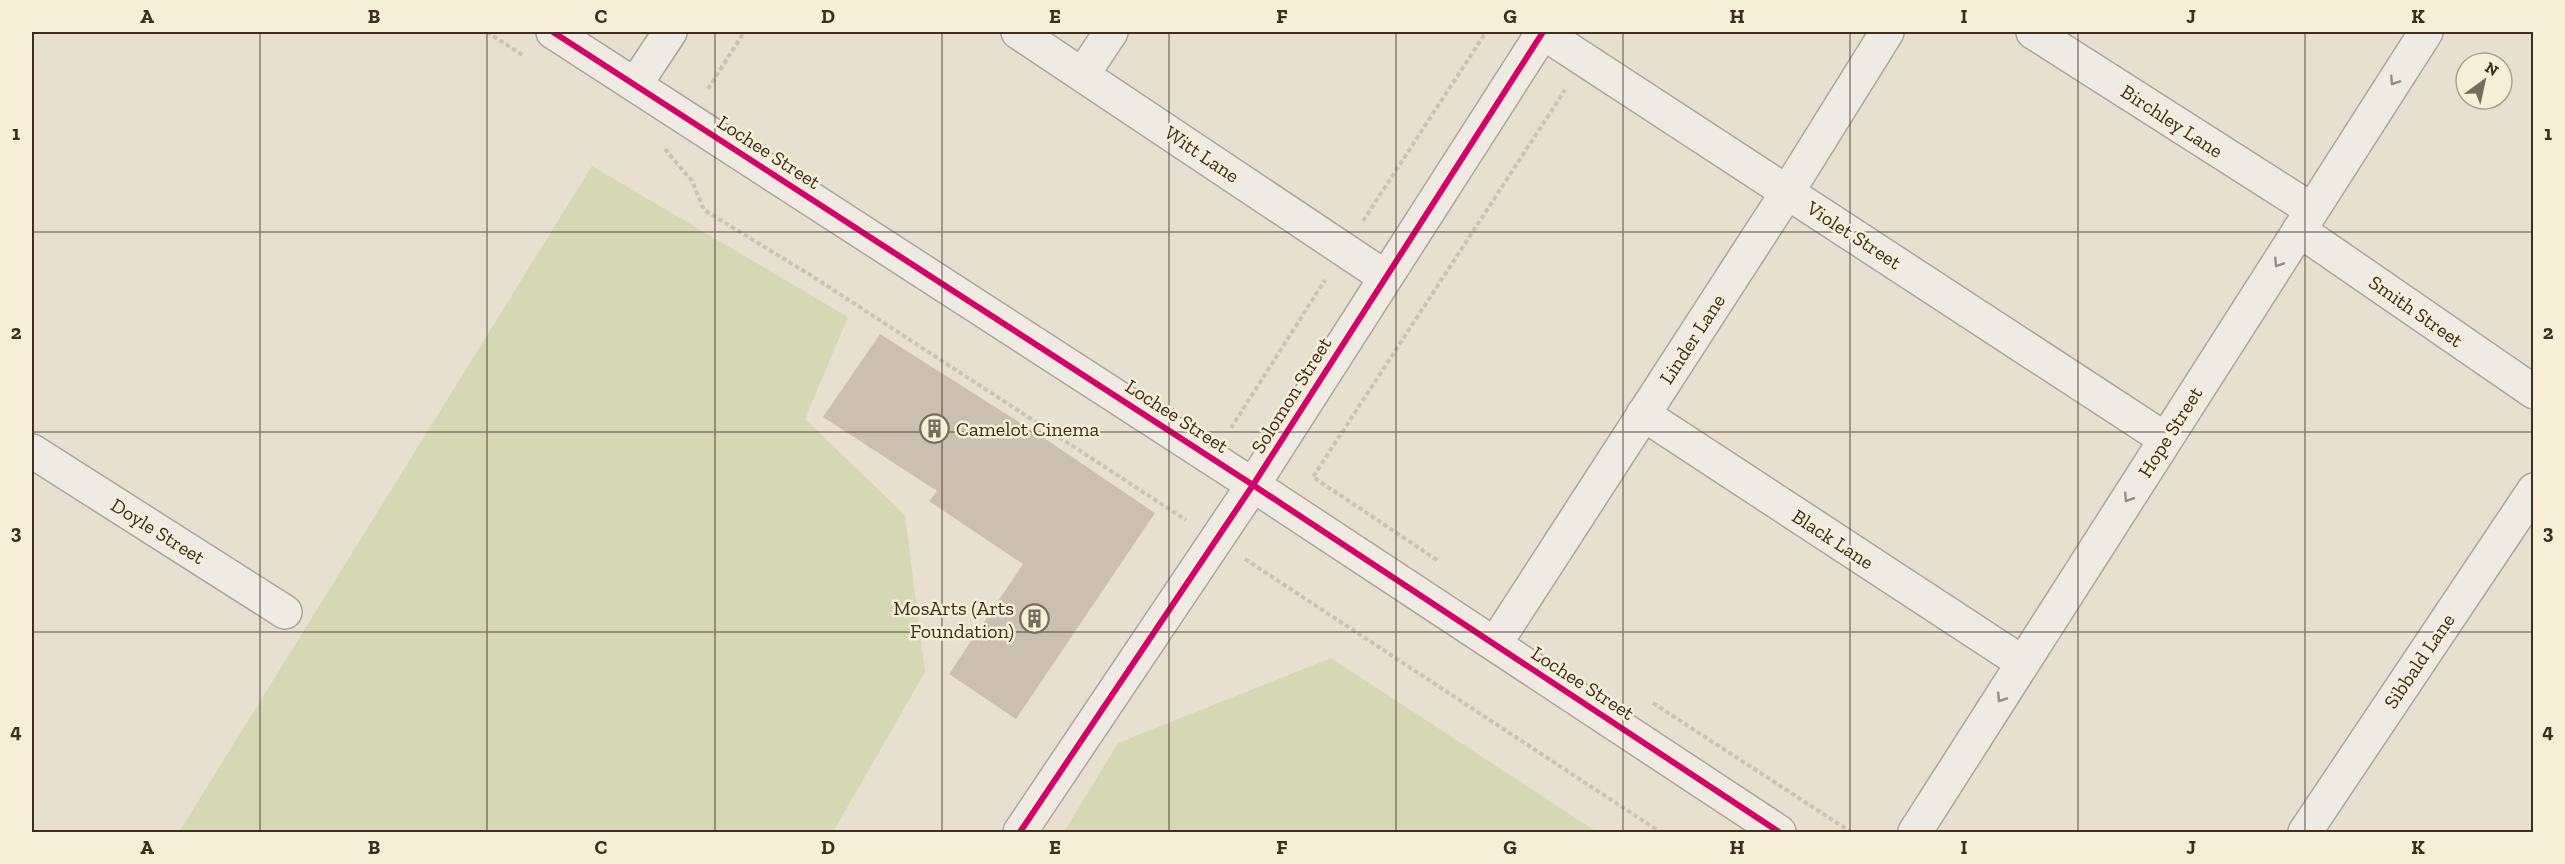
<svg xmlns="http://www.w3.org/2000/svg" width="2565" height="864" viewBox="0 0 2565 864" font-family="'Zilla Slab',serif">
  <style>
    .green { fill: #d6d7b3 }
    .building { fill: #cbbfb2 }
    .lines { fill: none; stroke-linecap: round; stroke-linejoin: round }
    .minor-casing { stroke: #ada599; stroke-width: 36 }
    .path { stroke: #c8c2b9; stroke-width: 4; stroke-dasharray: 4.5 3; stroke-linecap: butt }
    .minor { stroke: #efebe3; stroke-width: 33 }
    .cycleway-casing { stroke: #f7eed8; stroke-width: 10 }
    .cycleway { stroke: #d6006c; stroke-width: 6 }
    .oneway { stroke: #968c82 }
    .grid { fill: none; stroke: #3d2e20; stroke-width: 1.5; stroke-opacity: 0.55 }
    .labels { text-anchor: middle; stroke-width: 5; stroke-linejoin: round; paint-order: stroke }
    .street-label { font-size: 20px; fill: #3d2e20; stroke: #f7eed8 }
    .poi-label { font-size: 20px; fill: #3d2e20; stroke: #f7eed8; text-anchor: start }
    .neatline { fill: none; stroke: #3d2e20; stroke-width: 2 }
    .grid-label { font-size: 20px; text-anchor: middle; font-weight: bold; fill: #3d2e20 }
  </style>
  <rect width="100%" height="100%" fill="#e7e0d1"/>
  <!-- green -->
  <path class="green" d="M 592,166 L 848,317 L 805,419 L 905,515 L 925,672 L 833,832 L 179,832 Z
    M 1331,658 L 1597,832 L 1064,832 L 1118,743 Z"/>
  <!-- building -->
  <path class="building" d="M 880,334 L 1047,440 L 1155,513 L 1016,719 L 949,674 L 1023,564 L 929,501 L 937,491 L 823,417 Z"/>
  <g class="lines">
    <defs>
      <path id="minor" d="M 553,32 L 1253,485 L 1779,832
        M 1018,32 L 1385,277
        M 1542,32 L 2165,439
        M 2033,32 L 2312,210
        M 1083,74 L 1111,32
        M 635,85 L 670,32
        M 2299,230 L 2534,392
        M 1643,414 L 2023,663
        M 32,451 L 285,612
        M 1495,644 L 1788,191 L 1887,32
        M 1020,832 L 1253,485 L 1543,32
        M 1915,832 L 2426,32
        M 2305,832 L 2534,490"/>
    </defs>
    <!-- minor casing -->
    <use href="#minor" class="minor-casing"/>
    <!-- path -->
    <path class="path" d="M 487,32 L 524,56
      M 708,89 L 744,32
      M 665,149 L 692,181 L 704,210 L 812,276 L 1186,520
      M 1363,221 L 1486,32
      M 1231,428 L 1325,280
      M 1245,559 L 1660,832
      M 1437,560 L 1313,477 L 1565,90
      M 1653,703 L 1851,832"/>
    <!-- minor -->
    <use href="#minor" class="minor"/>
    <defs>
      <path id="cycleway" d="M 553,32 L 1253,485 L 1779,832
        M 1020,832 L 1253,485 L 1543,32"/>
    </defs>
    <!-- cycleway casing -->
    <use href="#cycleway" class="cycleway-casing"/>
    <!-- cycleway -->
    <use href="#cycleway" class="cycleway"/>
  </g>
  <!-- one-way arrows -->
  <defs><path id="oneway-chevron" d="M-2-3.5L2.5 0L-2 3.5" fill="none" stroke-width="1.6" stroke-linecap="round" stroke-linejoin="round" transform="scale(1.5)"/></defs>
  <g class="oneway">
    <use href="#oneway-chevron" transform="translate(2394 81) rotate(123)"/>
    <use href="#oneway-chevron" transform="translate(2278 263) rotate(123)"/>
    <use href="#oneway-chevron" transform="translate(2128 498) rotate(122)"/>
    <use href="#oneway-chevron" transform="translate(2001 698) rotate(123)"/>
  </g>
  <!-- grid -->
  <path class="grid" d="M 260,32 L 260,832M 487,32 L 487,832M 715,32 L 715,832M 942,32 L 942,832M 1169,32 L 1169,832M 1396,32 L 1396,832M 1623,32 L 1623,832M 1850,32 L 1850,832M 2078,32 L 2078,832M 2305,32 L 2305,832M 32,232 L 2534,232M 32,432 L 2534,432M 32,632 L 2534,632"/>
  <!-- icons -->
  <defs>
    <symbol id="building-ring" viewBox="-11 -11 22 22"><circle r="9.5" fill="#f7eed8" stroke="#786c5e" stroke-width="1.5"/><path d="M-4-6H4V6H1V3H-1V6H-4ZM-2.5-4.3h1.7v1.8h-1.7ZM.8-4.3h1.7v1.8H.8ZM-2.5-1h1.7V.8h-1.7ZM.8-1h1.7V.8H.8Z" fill="#786c5e"/></symbol>
  </defs>
  <g fill-rule="evenodd">
    <use href="#building-ring" x="918" y="412" width="33" height="33"/>
    <use href="#building-ring" x="1018" y="602" width="33" height="33"/>
  </g>
  <g class="labels">
    <!-- street labels -->
    <g class="street-label">
      <text transform="translate(2172 121) rotate(33)" y="7">Birchley Lane</text>
      <text transform="translate(769 152) rotate(33)" y="7">Lochee Street</text>
      <text transform="translate(1202 154) rotate(34)" y="7">Witt Lane</text>
      <text transform="translate(1854 235) rotate(33)" y="7">Violet Street</text>
      <text transform="translate(2416 311) rotate(35)" y="7">Smith Street</text>
      <text transform="translate(1692 339) rotate(-57)" y="7">Linder Lane</text>
      <text transform="translate(1291 395) rotate(-58)" y="7">Solomon Street</text>
      <text transform="translate(1177 416) rotate(33)" y="7">Lochee Street</text>
      <text transform="translate(2170 432) rotate(-58)" y="7">Hope Street</text>
      <text transform="translate(158 531) rotate(32)" y="7">Doyle Street</text>
      <text transform="translate(1833 539) rotate(33)" y="7">Black Lane</text>
      <text transform="translate(2419 661) rotate(-56)" y="7">Sibbald Lane</text>
      <text transform="translate(1583 683) rotate(33)" y="7">Lochee Street</text>
    </g>
    <!-- poi labels -->
    <g class="poi-label">
      <text x="956" y="436">Camelot Cinema</text>
      <text x="1014" y="615" text-anchor="end">MosArts (Arts<tspan x="1014" dy="23">Foundation)</tspan></text>
    </g>
  </g>
  <!-- border -->
  <rect width="2565" height="864" fill="none" stroke="#f7eed8" stroke-width="66"/>
  <!-- north arrow -->
  <g transform="translate(2484 81) rotate(33)"><circle r="28" fill="#f7eed8" stroke="#ada18e" stroke-width="1.5"/>
  <path d="M0-4.5L10 22L0 15L-10 22Z" fill="#786c5e"/>
  <text y="-9" font-size="16" font-weight="bold" text-anchor="middle" fill="#3d2e20">N</text>
  </g>
  <rect x="33" y="33" width="2499" height="798" class="neatline"/>
  <g class="grid-label">
    <text x="147" y="23">A</text>
    <text x="374" y="23">B</text>
    <text x="601" y="23">C</text>
    <text x="828" y="23">D</text>
    <text x="1055" y="23">E</text>
    <text x="1282" y="23">F</text>
    <text x="1510" y="23">G</text>
    <text x="1737" y="23">H</text>
    <text x="1964" y="23">I</text>
    <text x="2191" y="23">J</text>
    <text x="2418" y="23">K</text>
    <text x="16" y="140">1</text>
    <text x="2548" y="140">1</text>
    <text x="16" y="339">2</text>
    <text x="2548" y="339">2</text>
    <text x="16" y="539">3</text>
    <text x="2548" y="539">3</text>
    <text x="16" y="738">4</text>
    <text x="2548" y="738">4</text>
    <text x="147" y="854">A</text>
    <text x="374" y="854">B</text>
    <text x="601" y="854">C</text>
    <text x="828" y="854">D</text>
    <text x="1055" y="854">E</text>
    <text x="1282" y="854">F</text>
    <text x="1510" y="854">G</text>
    <text x="1737" y="854">H</text>
    <text x="1964" y="854">I</text>
    <text x="2191" y="854">J</text>
    <text x="2418" y="854">K</text>
  </g>
</svg>
